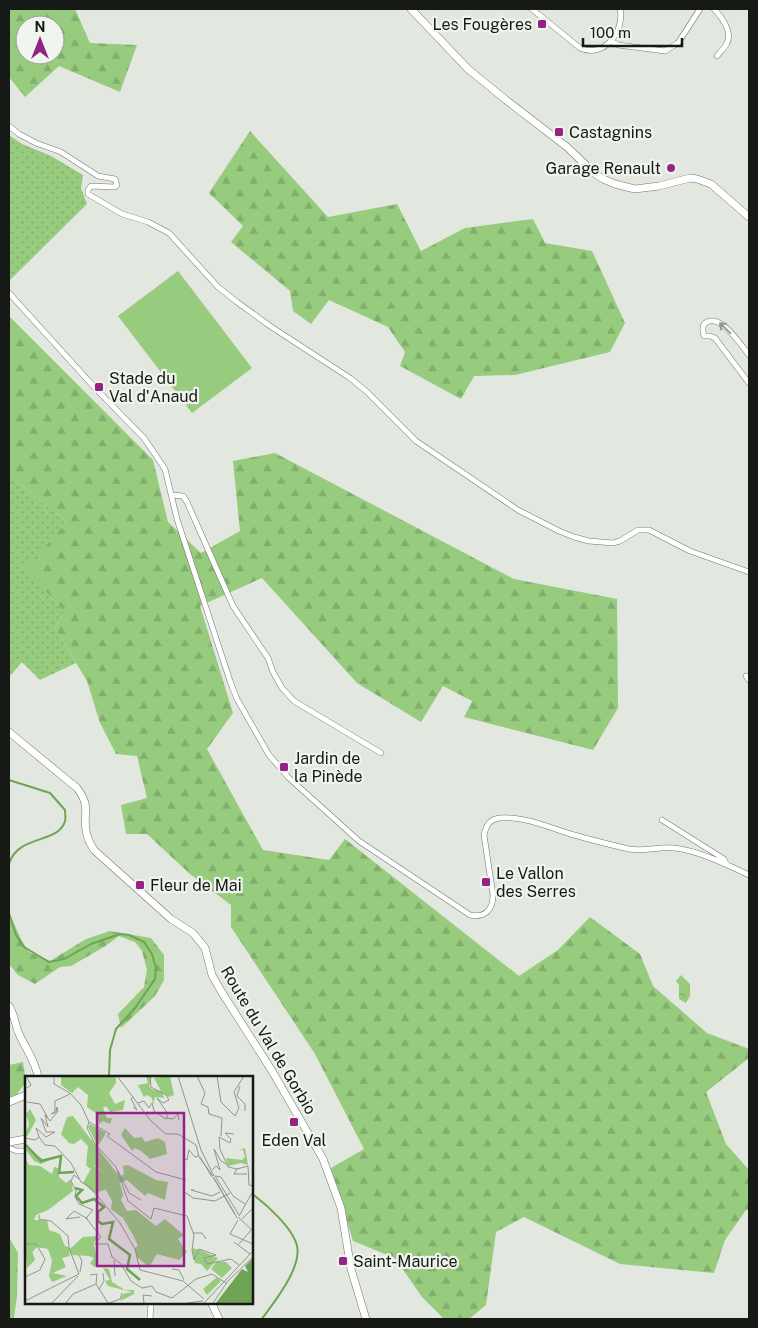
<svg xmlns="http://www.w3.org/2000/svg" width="758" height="1328" viewBox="0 0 758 1328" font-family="'Public Sans',sans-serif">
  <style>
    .grass { fill: url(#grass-dots) }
    .forest { fill: url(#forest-firs); fill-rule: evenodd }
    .park { fill: url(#park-crowns) }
    .pitch { fill: #97cb7e }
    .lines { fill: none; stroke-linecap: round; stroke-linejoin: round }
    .stream { stroke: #6fa454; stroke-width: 2 }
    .street-casing { stroke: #71766f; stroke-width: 6 }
    .secondary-casing { stroke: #71766f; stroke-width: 8 }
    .street { stroke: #fff; stroke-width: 5 }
    .secondary { stroke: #fff; stroke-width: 7 }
    .oneway { stroke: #979896 }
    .poi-dot { fill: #932484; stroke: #eff5ed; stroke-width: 2 }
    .labels { text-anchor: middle; stroke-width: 4.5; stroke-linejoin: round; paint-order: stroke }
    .poi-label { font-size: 16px; fill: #171916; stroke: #eff5ed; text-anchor: start }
    .street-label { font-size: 16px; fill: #171916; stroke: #eff5ed }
    .inset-river { fill: none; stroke: #6fa454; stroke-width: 2.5 }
    .inset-road { fill: none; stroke: #91958f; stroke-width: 1 }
    .view { fill: #932484; fill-opacity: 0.15; stroke: #932484; stroke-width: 2.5 }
    .inset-edge { fill: none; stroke: #171916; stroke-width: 2.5 }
  </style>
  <defs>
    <pattern id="grass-dots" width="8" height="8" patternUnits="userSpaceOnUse" patternTransform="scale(1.25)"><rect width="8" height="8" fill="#97cb7e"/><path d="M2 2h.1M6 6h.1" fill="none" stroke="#81ae6c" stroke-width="1.8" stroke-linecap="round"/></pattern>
    <pattern id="forest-firs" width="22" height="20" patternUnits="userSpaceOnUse" patternTransform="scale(1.25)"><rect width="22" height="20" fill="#97cb7e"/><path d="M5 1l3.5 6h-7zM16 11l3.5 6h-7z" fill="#81ae6c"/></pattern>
    <pattern id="park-crowns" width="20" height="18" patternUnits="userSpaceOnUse" patternTransform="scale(1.25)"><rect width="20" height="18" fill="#97cb7e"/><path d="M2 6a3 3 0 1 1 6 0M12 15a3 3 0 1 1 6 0" fill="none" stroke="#81ae6c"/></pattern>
  </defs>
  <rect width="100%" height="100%" fill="#e2e8e0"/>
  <!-- grass -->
  <path class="grass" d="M 9,135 L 22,144 L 51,156 L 83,175 L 81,188 L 87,204 L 9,281 Z
    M 9,475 L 67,522 L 27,568 L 64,612 L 55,628 L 76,663 L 40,680 L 22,662 L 10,676 L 9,675 Z"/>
  <!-- forest -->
  <path class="forest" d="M 9,9 L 75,9 L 90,43 L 137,45 L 120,92 L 59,66 L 25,97 L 9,77 ZM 25,25 L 55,25 L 55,55 L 25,55 Z
    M 250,131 L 328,217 L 397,204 L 421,251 L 465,228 L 533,219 L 545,243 L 592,251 L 625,323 L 610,352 L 515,375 L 474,376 L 461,399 L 400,366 L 405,352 L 388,327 L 329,300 L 311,324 L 293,311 L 290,291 L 231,242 L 243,226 L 209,193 Z
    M 9,316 L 153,460 L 168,522 L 201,553 L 240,531 L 233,461 L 275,453 L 514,579 L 617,599 L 618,708 L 593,750 L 464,717 L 472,701 L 443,686 L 421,722 L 357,683 L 262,578 L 200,606 L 233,713 L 207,749 L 263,850 L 329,860 L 345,839 L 519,976 L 558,950 L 590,917 L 640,954 L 653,986 L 707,1033 L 749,1049 L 749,1058 L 706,1092 L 726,1144 L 749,1170 L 749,1211 L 746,1210 L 725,1240 L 714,1273 L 620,1264 L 524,1217 L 496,1232 L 486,1305 L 469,1319 L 444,1319 L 422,1297 L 395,1258 L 353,1241 L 331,1168 L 364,1149 L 315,1054 L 231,927 L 231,905 L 190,874 L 147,834 L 126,834 L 121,805 L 147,798 L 137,756 L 116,754 L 100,723 L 87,681 L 55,628 L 64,612 L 26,568 L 67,522 L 9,475 Z
    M 9,913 L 22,941 L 29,952 L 50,961 L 86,939 L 110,931 L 151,938 L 164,955 L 164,980 L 155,996 L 121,1028 L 118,1014 L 144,987 L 147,970 L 142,951 L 135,942 L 119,936 L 104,947 L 71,966 L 60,967 L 35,984 L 18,975 L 9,964 Z
    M 23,1062 L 26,1082 L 16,1095 L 9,1097 L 9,1065 Z
    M 9,1237 L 18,1253 L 17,1296 L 14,1318 L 9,1319 Z"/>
  <!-- park -->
  <path class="park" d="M 681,975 L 690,984 L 690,996 L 686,1003 L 679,999 L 679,985 L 676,981 Z"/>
  <!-- pitch -->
  <path class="pitch" d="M 178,271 L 252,368 L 192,413 L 118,316 Z"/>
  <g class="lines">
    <!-- stream -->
    <path class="stream" d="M 9,780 L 50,793 L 65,810 C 65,813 66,818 65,821 C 59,844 18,834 9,864
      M 9,913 L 16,935 L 24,947 L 49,962 L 64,959 L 91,944 L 120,934 L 129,935 L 144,942 L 152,954 L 156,968 L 155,979 L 135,1008 L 116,1029 L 110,1050 L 109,1077
      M 251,1193 C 266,1204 293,1228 297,1246 C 302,1268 274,1302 262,1319"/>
    <defs>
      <path id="street" d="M 532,9 L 580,48 C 604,59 625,31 620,9
        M 714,9 C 721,16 733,32 727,43 C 725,48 720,52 717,56
        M 611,41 L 618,45 L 665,51 L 678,43 L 700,9
        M 9,126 L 19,134 L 36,143 L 61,152 L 98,176 L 115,179 L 117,185 L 115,187 L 91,186 L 88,190 L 88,194 L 122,214 L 148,222 L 169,233 L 218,287 L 237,302 L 270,326 L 350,378 L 366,391 L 416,441 L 518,510 L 559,531 L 574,537 L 589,541 L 613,543 L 620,541 L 638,530 L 649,530 L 690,551 L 749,572
        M 9,293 L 95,388 L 144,438 L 165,469 L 177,519 L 230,681 L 237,699 L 269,755 L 289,778 L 359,841 L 470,915 C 485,918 493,910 493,895 L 484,835 C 486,826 489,819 500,818 C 525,816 550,828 574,835 C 592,840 611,845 629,849 C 645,852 659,846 674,848 C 697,850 728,865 749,875
        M 749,355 C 741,345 721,314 707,322 C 701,325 703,331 704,336 L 710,336 L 715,338 L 749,383
        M 172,495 L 183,496 L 187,502 L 233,606 L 268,658 L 273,672 L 282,688 L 294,701 L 381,753
        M 746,676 L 749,680
        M 662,820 L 724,859 L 726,864
        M 9,1148 L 17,1151 L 26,1151
        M 150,1319 L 151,1302"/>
      <path id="secondary" d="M 411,9 L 468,69 L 506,100 L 567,147 L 594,173 L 603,179 L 615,184 L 635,189 L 659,186 L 690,178 L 697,179 L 711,184 L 749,217
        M 9,732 L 77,788 C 93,809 81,815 87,835 C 88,840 91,845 94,850 L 171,919 L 193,933 L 205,948 L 212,975 L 221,991 L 272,1071 L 323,1159 L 341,1208 L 351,1269 L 366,1319
        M 9,1006 C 15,1015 15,1026 20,1036 C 26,1049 36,1062 38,1077
        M 9,1102 L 26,1095
        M 9,1142 L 26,1139
        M 211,1302 L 219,1319"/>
    </defs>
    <!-- street casing -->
    <use href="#street" class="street-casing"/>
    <!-- secondary casing -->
    <use href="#secondary" class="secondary-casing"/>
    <!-- street -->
    <use href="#street" class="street"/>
    <!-- secondary -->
    <use href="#secondary" class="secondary"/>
  </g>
  <!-- one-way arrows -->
  <defs><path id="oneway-shaft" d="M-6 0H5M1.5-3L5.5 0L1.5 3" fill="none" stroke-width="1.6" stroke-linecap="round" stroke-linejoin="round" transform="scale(1.25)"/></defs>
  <use class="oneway" href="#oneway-shaft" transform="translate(725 328) rotate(-137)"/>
  <!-- markers -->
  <g class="poi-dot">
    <rect x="537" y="19" width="10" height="10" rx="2.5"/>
    <rect x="554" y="127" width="10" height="10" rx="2.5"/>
    <circle cx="671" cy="168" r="5"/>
    <rect x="94" y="382" width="10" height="10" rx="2.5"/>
    <rect x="279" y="762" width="10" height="10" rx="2.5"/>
    <rect x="481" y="877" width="10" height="10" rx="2.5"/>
    <rect x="135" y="880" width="10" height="10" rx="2.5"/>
    <rect x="289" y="1117" width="10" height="10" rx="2.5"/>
    <rect x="338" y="1256" width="10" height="10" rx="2.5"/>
  </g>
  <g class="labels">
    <!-- poi labels -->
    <g class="poi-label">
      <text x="532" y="30" text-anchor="end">Les Fougères</text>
      <text x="569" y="138">Castagnins</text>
      <text x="661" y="174" text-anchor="end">Garage Renault</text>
      <text x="109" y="384">Stade du<tspan x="109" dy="18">Val d'Anaud</tspan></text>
      <text x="294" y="764">Jardin de<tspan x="294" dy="18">la Pinède</tspan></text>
      <text x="496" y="879">Le Vallon<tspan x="496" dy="18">des Serres</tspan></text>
      <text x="150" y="891">Fleur de Mai</text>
      <text x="294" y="1146" text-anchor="middle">Eden Val</text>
      <text x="353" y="1267">Saint-Maurice</text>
    </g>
    <!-- street labels -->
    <g class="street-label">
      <text transform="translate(269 1040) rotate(59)" y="6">Route du Val de Gorbio</text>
    </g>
  </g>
  <!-- overview -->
  <g transform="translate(25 1076)">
    <rect width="228" height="228" fill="#e2e8e0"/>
    <path d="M 65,48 L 81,57 L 73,70 L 63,51 ZM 68,89 L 79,97 L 80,114 L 69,117 L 58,107 Z" fill="#97cb7e"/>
    <path d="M 36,0 L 91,0 L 91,7 L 84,17 L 90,28 L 100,24 L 98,34 L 85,36 L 81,30 L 78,32 L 82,42 L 87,42 L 85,48 L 78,45 L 74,48 L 72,38 L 62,31 L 63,19 L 53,11 L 47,17 L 36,9 ZM 121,0 L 127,0 L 124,10 L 127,13 L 136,15 L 129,2 L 145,0 L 149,19 L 144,21 L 137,16 L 139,22 L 130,21 L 128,29 L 127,22 L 122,19 L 119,21 L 113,9 L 123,7 ZM 5,33 L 11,44 L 2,61 L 0,57 L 4,49 L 1,38 ZM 48,40 L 95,101 L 99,98 L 98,90 L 103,89 L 131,104 L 143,106 L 140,124 L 123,117 L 120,120 L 102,104 L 95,107 L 98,119 L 96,124 L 102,135 L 111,134 L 131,150 L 140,143 L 159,159 L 153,163 L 162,176 L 154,184 L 132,178 L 124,191 L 112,181 L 110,172 L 113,170 L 108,159 L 98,142 L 86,133 L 87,125 L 75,103 L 79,97 L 69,89 L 65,93 L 61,89 L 63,70 L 56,63 L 49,68 L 44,67 L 36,58 L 42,41 ZM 100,52 L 109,62 L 117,61 L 120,66 L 133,62 L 140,66 L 142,78 L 125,83 L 116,75 L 110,72 L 107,75 L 96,59 ZM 3,72 L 19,84 L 34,80 L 16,88 L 9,85 L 0,73 ZM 0,81 L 4,89 L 15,90 L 27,98 L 29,91 L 33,92 L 34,101 L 41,107 L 46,103 L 48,115 L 23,134 L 11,139 L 9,144 L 22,144 L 24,154 L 35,158 L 40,170 L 46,172 L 58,161 L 74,160 L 69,167 L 73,189 L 69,191 L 65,187 L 69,182 L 64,180 L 47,179 L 44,175 L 45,180 L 37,182 L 41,191 L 28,197 L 42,200 L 27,206 L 24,200 L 27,185 L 23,173 L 12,171 L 0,183 ZM 167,172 L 175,174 L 193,182 L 182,195 L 176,188 L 170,187 ZM 78,192 L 84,193 L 87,206 L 100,214 L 109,214 L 109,218 L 95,225 L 98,218 L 107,216 L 83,210 L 80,205 L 85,204 Z" fill="#97cb7e"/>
    <path d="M 220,72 L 223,89 L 216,87 L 203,90 L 201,82 L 217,84 L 220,81 L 218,74 L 214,74 ZM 0,172 L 7,175 L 10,184 L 2,192 ZM 192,185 L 201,186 L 207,192 L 197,202 L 186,193 ZM 192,201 L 196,205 L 182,219 L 178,213 Z" fill="#97cb7e"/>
    <path d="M 227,183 L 227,227 L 191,227 L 217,193 L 223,196 L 220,190 Z" fill="#6fa454"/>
    <path class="inset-river" d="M 0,68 L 16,85 L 36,80 L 34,97 L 49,96M 50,112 L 57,114 L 51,120 L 57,127 L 69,123 L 79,131 L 73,136 L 73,145 L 77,148 L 88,146 L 84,163 L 105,179 L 102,193 L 115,204"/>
    <path class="inset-road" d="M 29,0 L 29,8 L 45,17 L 56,29 L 64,46 L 62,52 L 70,68 L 91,91 L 103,125 L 126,143 L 129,132 L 162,140 L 169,159 L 167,174 L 169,184 L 174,173 L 191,179 L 179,182 L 182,188 L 206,183 L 214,189M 92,0 L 126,45 L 141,58 L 153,58 L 171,69M 125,0 L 126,11 L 141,19 L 144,24 L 138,27 L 132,22M 153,0 L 176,74 L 189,100M 172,0 L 180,17 L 176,28 L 183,31 L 184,38 L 197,42 L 196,60M 192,0 L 196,26 L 210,40 L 214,32 L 209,16 L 219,0M 215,10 L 212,20 L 220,28 L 220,35M 0,13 L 6,9 L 1,0M 2,26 L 15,28 L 23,42M 113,27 L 119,25 L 124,32 L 127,27 L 129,35 L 141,43 L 143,38 L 132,22M 108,31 L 112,34 L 106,23 L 109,21M 142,42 L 148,43 L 153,38 L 154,44M 25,45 L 33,35 L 32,31 L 31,36 L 26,38 L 30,36 L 30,25 L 45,18M 64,46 L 85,58 L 82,60 L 131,96 L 161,104M 14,61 L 11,52 L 21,61 L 30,56 L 21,56 L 16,42 L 23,51 L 20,39 L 25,45M 0,62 L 10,64 L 14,61 L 20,69 L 30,70 L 46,87 L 56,106 L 65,111 L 95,147 L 110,173 L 115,194 L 158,205 L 179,223M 171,69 L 174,81 L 188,100M 175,81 L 187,101M 158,82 L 162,84 L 164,74 L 170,81 L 174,80M 203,91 L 195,73 L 194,61 L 205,67 L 206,63 L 200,57 L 209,58M 203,91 L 212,93 L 223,90 L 224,109 L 228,110M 212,93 L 209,98 L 222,98M 187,94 L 191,90 L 195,94 L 189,73 L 196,85 L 201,88M 93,95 L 104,117 L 116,124M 190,100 L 214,139M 190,100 L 196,101 L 208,120 L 220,128M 188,101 L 212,142M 189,102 L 210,138M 54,103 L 49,99 L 46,105 L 51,115 L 50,121 L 54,128 L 68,134 L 61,142 L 76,161 L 70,168 L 83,168 L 87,181 L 96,188 L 106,205 L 117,212 L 127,210 L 131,216 L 147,222M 169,114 L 166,114 L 187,120 L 195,116M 158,115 L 168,122 L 190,125 L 205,117M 14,139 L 14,143 L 26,145 L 43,160 L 44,172 L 54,198M 214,140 L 228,115M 55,141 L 41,143 L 49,135 L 63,143M 213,141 L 228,155M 217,143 L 228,132M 213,144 L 205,158 L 228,168M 168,157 L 177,157 L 181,163M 209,166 L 225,178M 0,168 L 11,168 L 20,183 L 15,194 L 0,201M 214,168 L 226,154M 54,179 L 57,185 L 55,196M 89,184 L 90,200M 147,193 L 154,194 L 159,204M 65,199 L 72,198 L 71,208M 71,208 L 83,227M 74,213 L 79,205 L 78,197M 147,222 L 171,203 L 187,198 L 201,207M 0,225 L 54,198M 27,227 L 53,200M 41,227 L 48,218 L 71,208M 84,227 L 95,223 L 97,217M 119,227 L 118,219 L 127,220M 162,227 L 178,225M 179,227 L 228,175M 188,227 L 203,205 L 228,181"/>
    <path class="view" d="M 72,37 L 159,37 L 159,190 L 72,190 Z"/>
    <rect width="228" height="228" class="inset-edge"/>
  </g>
  <!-- border -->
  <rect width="758" height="1328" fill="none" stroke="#171916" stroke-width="20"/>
  <!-- north arrow -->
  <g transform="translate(40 40)"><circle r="24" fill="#eff5ed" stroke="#999d97"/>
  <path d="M0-4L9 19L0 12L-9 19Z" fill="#932484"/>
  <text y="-8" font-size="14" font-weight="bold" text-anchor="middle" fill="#171916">N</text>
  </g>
  <!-- scale -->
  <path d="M583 38v8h99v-8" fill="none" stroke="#171916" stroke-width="2.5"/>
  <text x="590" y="38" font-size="15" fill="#171916" stroke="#eff5ed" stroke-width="4" paint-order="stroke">100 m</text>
</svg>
